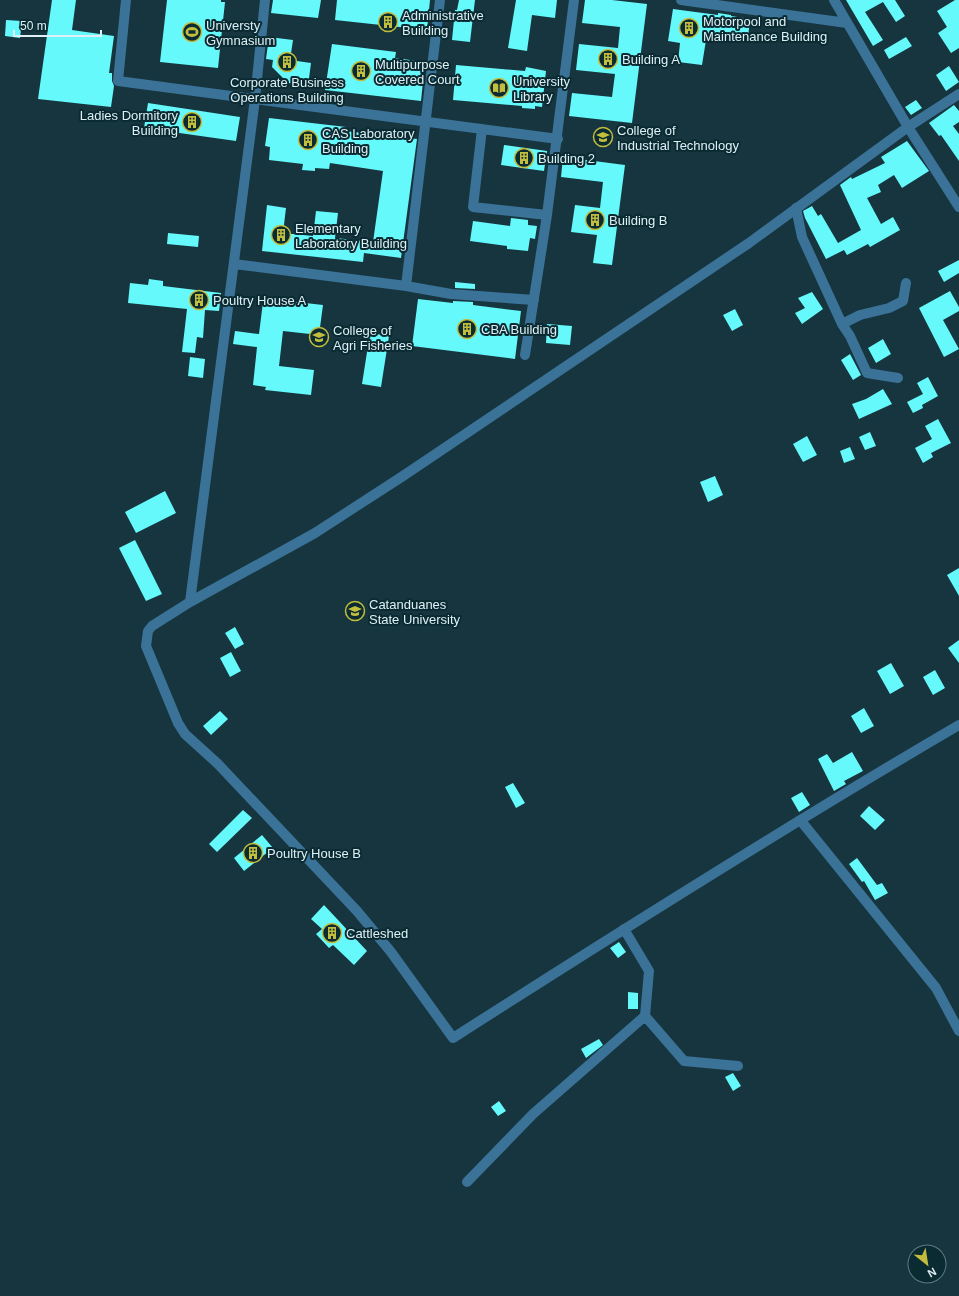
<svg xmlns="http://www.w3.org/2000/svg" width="959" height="1296" viewBox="0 0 959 1296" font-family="Helvetica,sans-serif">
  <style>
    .building { fill: #66f9fb }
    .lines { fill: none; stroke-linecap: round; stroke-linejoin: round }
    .minor { stroke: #3b7297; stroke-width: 10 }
    .labels { text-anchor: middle; stroke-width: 4; stroke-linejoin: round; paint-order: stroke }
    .poi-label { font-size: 13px; fill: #deeff5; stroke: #0b2b33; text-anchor: start }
  </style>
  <rect width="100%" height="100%" fill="#16353e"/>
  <!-- building -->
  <path class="building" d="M 52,0 L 76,0 L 72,30 L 114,36 L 109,73 L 112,73 L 112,81 L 114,86 L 111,107 L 38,99 Z
    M 167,0 L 221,0 L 221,2 L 225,2 L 218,68 L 160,62 Z
    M 273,0 L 321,0 L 318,18 L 271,13 Z
    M 337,0 L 430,0 L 427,30 L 335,20 Z
    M 459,0 L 475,0 L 470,42 L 452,40 L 455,10 L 457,10 Z
    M 516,0 L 557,0 L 555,18 L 532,15 L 527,51 L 508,48 Z
    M 585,0 L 612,0 L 647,4 L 632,123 L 569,116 L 572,93 L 612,97 L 615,74 L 576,70 L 579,44 L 618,48 L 620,27 L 582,23 Z
    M 846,0 L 895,0 L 905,16 L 896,22 L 883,2 L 865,12 L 883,40 L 873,46 Z
    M 955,0 L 959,0 L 959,48 L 951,53 L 938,33 L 947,27 L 937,11 Z
    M 673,9 L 718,15 L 718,13 L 731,15 L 731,16 L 750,19 L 748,38 L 707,34 L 702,65 L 678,62 L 680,43 L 668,41 Z
    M 6,20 L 22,21 L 20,38 L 5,36 Z
    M 269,37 L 293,40 L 290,60 L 311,63 L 308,86 L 288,83 L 272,67 L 273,60 L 266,59 Z
    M 906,37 L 912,46 L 889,59 L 884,50 Z
    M 332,44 L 396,52 L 395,58 L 425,62 L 421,101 L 325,90 Z
    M 456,65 L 525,71 L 526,67 L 546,71 L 542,107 L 535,106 L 535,109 L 522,108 L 522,106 L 453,100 Z
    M 949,66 L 959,82 L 946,91 L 936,75 Z
    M 916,100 L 922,108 L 911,115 L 905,107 Z
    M 148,103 L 240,117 L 236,141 L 144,128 Z
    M 954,105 L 959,111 L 959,122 L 953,126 L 959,134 L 959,161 L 941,135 L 939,136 L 929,123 Z
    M 269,118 L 346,127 L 345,131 L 417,139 L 401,258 L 364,253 L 363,262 L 262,251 L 267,205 L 286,208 L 283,233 L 313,236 L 316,211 L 338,213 L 335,238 L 373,242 L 383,171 L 330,163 L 329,169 L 315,168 L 315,171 L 302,170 L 303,164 L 269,160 L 270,147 L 265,146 Z
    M 907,141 L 929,171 L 902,188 L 894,175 L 878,185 L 881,192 L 867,198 L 881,224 L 893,217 L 900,230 L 870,247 L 868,244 L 847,255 L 844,250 L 826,259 L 805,218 L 803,211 L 812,206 L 818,216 L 821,214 L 838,243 L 861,230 L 840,185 L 851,177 L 852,179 L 885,163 L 881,157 Z
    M 504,145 L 547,151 L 544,171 L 501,165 Z
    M 563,157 L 625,165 L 612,265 L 593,263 L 597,235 L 571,232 L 575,205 L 600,208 L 603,182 L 561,177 Z
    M 511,218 L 528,220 L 528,225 L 537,226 L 535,239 L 530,238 L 528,251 L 507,249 L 507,246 L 470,241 L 473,221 L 510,226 Z
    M 168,233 L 199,236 L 198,247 L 167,244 Z
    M 959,260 L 959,273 L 944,282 L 938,271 Z
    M 149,279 L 163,281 L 163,286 L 221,293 L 219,311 L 205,310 L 203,338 L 197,337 L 195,353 L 182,352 L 187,309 L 128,303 L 130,283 L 148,285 Z
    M 455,282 L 475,284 L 475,289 L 455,288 Z
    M 950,291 L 959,307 L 959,311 L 943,320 L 959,349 L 944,357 L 919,308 Z
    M 812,292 L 823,309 L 802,324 L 795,313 L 805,308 L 798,298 Z
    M 418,299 L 453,303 L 453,301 L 473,302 L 473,305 L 521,311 L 515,359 L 412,346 Z
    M 279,300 L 323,305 L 319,335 L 283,331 L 279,366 L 314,370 L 311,395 L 265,390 L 266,387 L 253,385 L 257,347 L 233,344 L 235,331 L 259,334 L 263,302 L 279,304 Z
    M 735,309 L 743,325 L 732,331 L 723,315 Z
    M 547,324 L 572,326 L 570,345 L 546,343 Z
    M 370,333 L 389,336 L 381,387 L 362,384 Z
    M 883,339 L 891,354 L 876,363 L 868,348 Z
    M 850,354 L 861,375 L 853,380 L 841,360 Z
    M 190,357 L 205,359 L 203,378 L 188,376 Z
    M 928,377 L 938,396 L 922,405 L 923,408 L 913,413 L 907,402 L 923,394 L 917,383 Z
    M 883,389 L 892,404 L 859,419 L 852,404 L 866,399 Z
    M 938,419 L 951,443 L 931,453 L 933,457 L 923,463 L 915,448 L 932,439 L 925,426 Z
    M 870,432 L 876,446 L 865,450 L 859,437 Z
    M 807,436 L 817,455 L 803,462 L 793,444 Z
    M 850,447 L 855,459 L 844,463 L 840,451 Z
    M 715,476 L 723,495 L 708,502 L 700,482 Z
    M 165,491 L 176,513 L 136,533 L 125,512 Z
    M 135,540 L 162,594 L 146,601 L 119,548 Z
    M 959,568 L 959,596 L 947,575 Z
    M 235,627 L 244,644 L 235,649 L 225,633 Z
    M 959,640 L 959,663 L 948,648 Z
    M 231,652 L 241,671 L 230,677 L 220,658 Z
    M 891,663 L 904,686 L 890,694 L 877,671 Z
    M 935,670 L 945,688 L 933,695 L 923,677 Z
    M 864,708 L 874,726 L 861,733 L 851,716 Z
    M 220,711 L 228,719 L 211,735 L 203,726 Z
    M 852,752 L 863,771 L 844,781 L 846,784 L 834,791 L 818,759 L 827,754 L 833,763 Z
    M 513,783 L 525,803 L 516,808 L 505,787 Z
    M 802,792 L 810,805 L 799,812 L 791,798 Z
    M 869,806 L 885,820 L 875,830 L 860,816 Z
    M 243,810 L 252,818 L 217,852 L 209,844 Z
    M 262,835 L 273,848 L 244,871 L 234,858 Z
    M 857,858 L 877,885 L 882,883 L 888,893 L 875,900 L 864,881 L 862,882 L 849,864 Z
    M 324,905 L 367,951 L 354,965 L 333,945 L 329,948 L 316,934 L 322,929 L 311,919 Z
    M 619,942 L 626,952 L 618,958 L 610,948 Z
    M 628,992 L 638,993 L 638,1009 L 628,1009 Z
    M 599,1039 L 603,1045 L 586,1058 L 581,1049 Z
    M 733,1073 L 741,1086 L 733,1091 L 725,1077 Z
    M 499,1101 L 506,1111 L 498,1116 L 491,1107 Z"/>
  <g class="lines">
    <!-- minor -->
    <path class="minor" d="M 126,0 L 118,81 L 558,139
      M 681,0 L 847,23
      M 834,0 L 908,127 L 959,207
      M 959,94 L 908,127 L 749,243 L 403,476 L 315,533 L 190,602 L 152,626 L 148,631 L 146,646 L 178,723 L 185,734 L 218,764 L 357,911 L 391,952 L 453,1038 C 620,931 788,825 959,725
      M 482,129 L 473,207 L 547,215 L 574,0
      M 796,208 L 802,237 L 842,324 L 850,336 L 867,373 L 898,378
      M 234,264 L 406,286 L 440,0
      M 406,286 L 451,294 L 534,300
      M 842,324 L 860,315 L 889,308 L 903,301 L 906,283
      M 525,355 L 547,215
      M 190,602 L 255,99 L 265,0
      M 801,821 L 936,988 L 959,1031
      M 624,929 L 649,971 L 645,1016 L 684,1061 L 738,1066
      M 467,1182 L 533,1114 L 645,1016"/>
  </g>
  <!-- icons -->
  <defs>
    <symbol id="building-ring" viewBox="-11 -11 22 22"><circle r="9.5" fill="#0b2b33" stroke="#c3bd3e" stroke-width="1.5"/><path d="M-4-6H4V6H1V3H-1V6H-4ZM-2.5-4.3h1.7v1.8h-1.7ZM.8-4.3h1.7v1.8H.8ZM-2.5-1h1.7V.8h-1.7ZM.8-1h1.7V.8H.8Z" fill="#c3bd3e"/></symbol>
    <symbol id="stadium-ring" viewBox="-11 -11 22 22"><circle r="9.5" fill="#0b2b33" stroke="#c3bd3e" stroke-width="1.5"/><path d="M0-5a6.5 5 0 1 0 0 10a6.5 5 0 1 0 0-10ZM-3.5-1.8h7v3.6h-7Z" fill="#c3bd3e"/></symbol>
    <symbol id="library-ring" viewBox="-11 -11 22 22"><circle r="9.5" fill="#0b2b33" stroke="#c3bd3e" stroke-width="1.5"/><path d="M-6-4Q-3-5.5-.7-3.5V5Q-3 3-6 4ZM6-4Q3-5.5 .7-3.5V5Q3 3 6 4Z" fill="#c3bd3e"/></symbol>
    <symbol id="university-ring" viewBox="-11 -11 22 22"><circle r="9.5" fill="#0b2b33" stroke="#c3bd3e" stroke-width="1.5"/><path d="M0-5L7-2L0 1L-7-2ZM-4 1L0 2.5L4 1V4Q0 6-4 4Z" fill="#c3bd3e"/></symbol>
  </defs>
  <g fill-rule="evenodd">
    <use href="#building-ring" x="377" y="11" width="22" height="22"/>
    <use href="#building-ring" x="678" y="17" width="22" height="22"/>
    <use href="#stadium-ring" x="181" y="21" width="22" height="22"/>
    <use href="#building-ring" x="597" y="48" width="22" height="22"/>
    <use href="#building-ring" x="276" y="51" width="22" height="22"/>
    <use href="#building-ring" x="350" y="60" width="22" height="22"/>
    <use href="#library-ring" x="488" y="77" width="22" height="22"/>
    <use href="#building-ring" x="181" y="111" width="22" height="22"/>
    <use href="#university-ring" x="592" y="126" width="22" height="22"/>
    <use href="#building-ring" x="297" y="129" width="22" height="22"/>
    <use href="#building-ring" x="513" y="147" width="22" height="22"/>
    <use href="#building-ring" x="584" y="209" width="22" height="22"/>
    <use href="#building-ring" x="270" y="224" width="22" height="22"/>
    <use href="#building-ring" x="188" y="289" width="22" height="22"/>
    <use href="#building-ring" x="456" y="318" width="22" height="22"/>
    <use href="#university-ring" x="308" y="326" width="22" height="22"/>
    <use href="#university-ring" x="344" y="600" width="22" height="22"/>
    <use href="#building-ring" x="242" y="842" width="22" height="22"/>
    <use href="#building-ring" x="321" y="922" width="22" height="22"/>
  </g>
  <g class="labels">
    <!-- poi labels -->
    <g class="poi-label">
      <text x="402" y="20">Administrative<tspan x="402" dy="15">Building</tspan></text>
      <text x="703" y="26">Motorpool and<tspan x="703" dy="15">Maintenance Building</tspan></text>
      <text x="206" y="30">Universty<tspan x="206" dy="15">Gymnasium</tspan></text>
      <text x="622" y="64">Building A</text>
      <text x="375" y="69">Multipurpose<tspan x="375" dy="15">Covered Court</tspan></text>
      <text x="513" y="86">University<tspan x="513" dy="15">Library</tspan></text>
      <text x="287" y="87" text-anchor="middle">Corporate Business<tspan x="287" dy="15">Operations Building</tspan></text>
      <text x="178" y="120" text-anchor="end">Ladies Dormitory<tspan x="178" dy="15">Building</tspan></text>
      <text x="617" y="135">College of<tspan x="617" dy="15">Industrial Technology</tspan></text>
      <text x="322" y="138">CAS Laboratory<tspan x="322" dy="15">Building</tspan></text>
      <text x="538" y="163">Building 2</text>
      <text x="609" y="225">Building B</text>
      <text x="295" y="233">Elementary<tspan x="295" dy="15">Laboratory Building</tspan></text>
      <text x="213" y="305">Poultry House A</text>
      <text x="481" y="334">CBA Building</text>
      <text x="333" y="335">College of<tspan x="333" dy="15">Agri Fisheries</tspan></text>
      <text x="369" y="609">Catanduanes<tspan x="369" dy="15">State University</tspan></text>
      <text x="267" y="858">Poultry House B</text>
      <text x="346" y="938">Cattleshed</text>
    </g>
  </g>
  <!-- north arrow -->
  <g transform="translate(927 1264) rotate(150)"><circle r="19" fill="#0b2b33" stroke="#5f7981"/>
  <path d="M0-3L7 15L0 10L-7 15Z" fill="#c3bd3e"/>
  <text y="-6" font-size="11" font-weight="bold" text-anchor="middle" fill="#deeff5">N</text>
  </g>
  <!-- scale -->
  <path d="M14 30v6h87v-6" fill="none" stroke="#deeff5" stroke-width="2"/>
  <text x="20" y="30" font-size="12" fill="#deeff5" stroke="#0b2b33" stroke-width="3" paint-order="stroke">50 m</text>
</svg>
